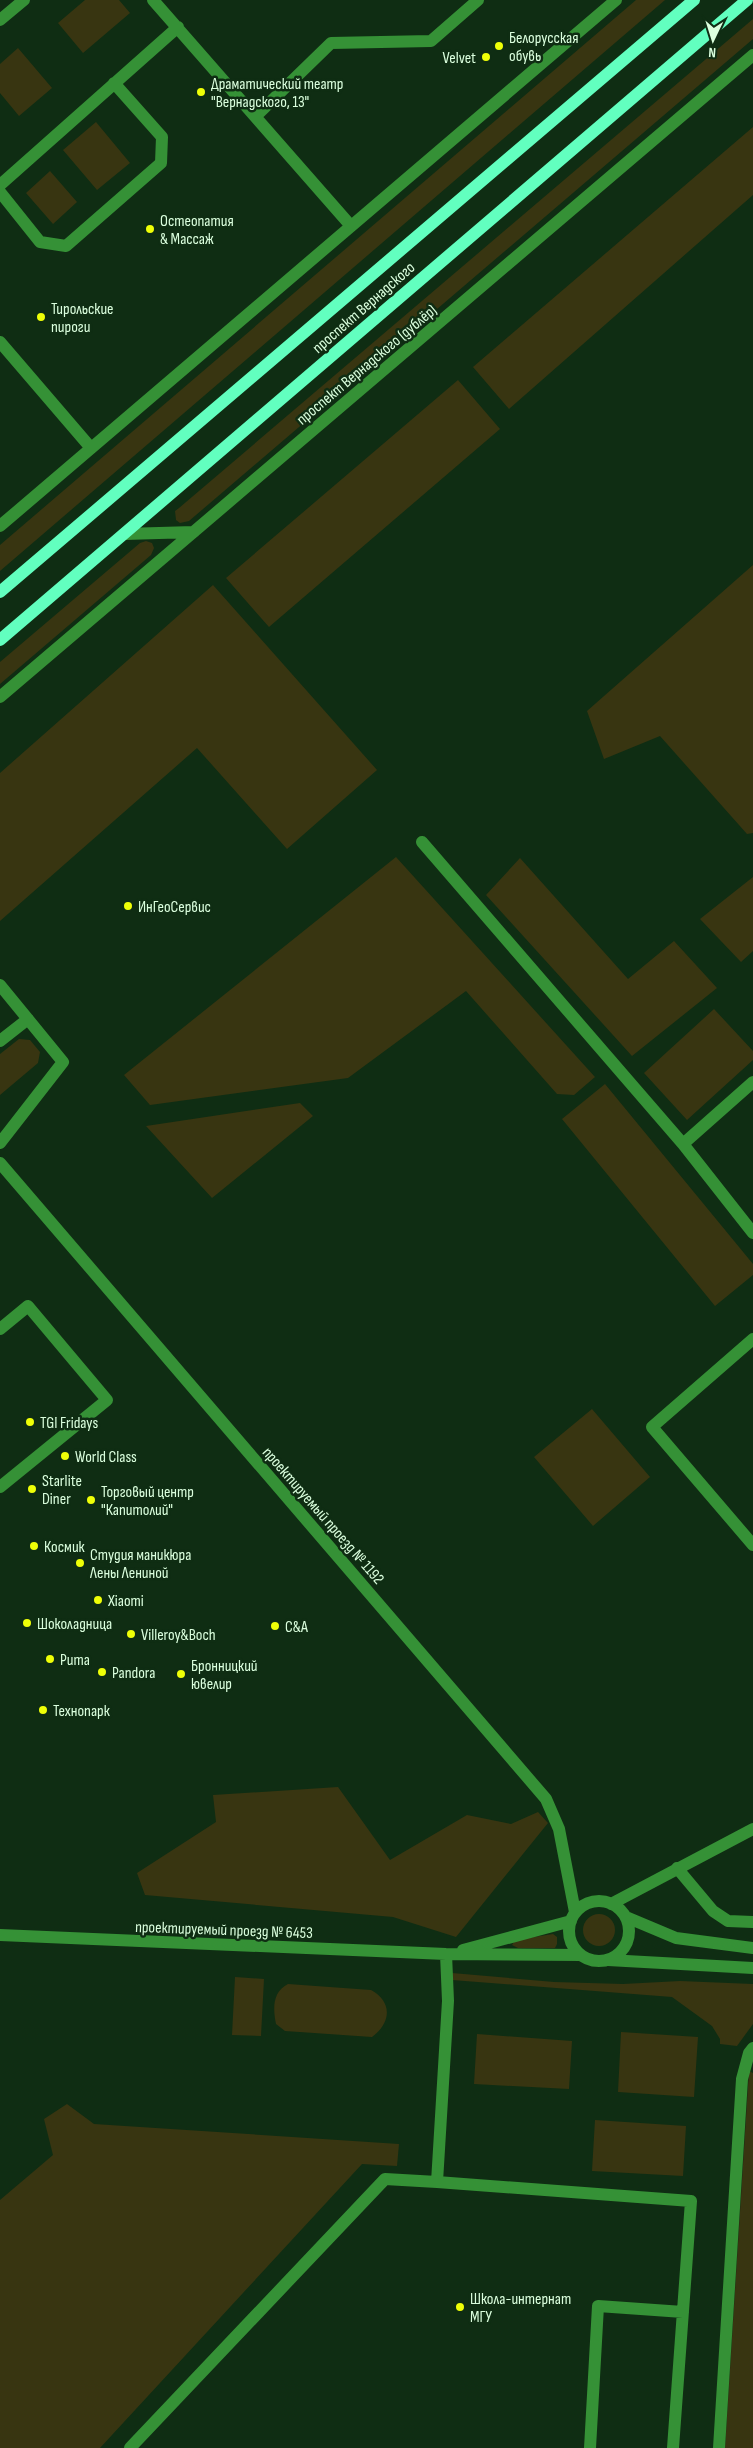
<svg xmlns="http://www.w3.org/2000/svg" width="753" height="2448" viewBox="0 0 753 2448" font-family="'Sofia Sans Condensed',sans-serif">
  <style>
    .green { fill: #383511 }
    .lines { fill: none; stroke-linecap: round; stroke-linejoin: round }
    .minor { stroke: #359136; stroke-width: 12 }
    .major { stroke: #62ffbf; stroke-width: 12 }
    .poi-dot { fill: #efff07; stroke: #0f2d13; stroke-width: 2 }
    .labels { text-anchor: middle; stroke-width: 5; stroke-linejoin: round; paint-order: stroke }
    .poi-label { font-size: 16px; fill: #dbffde; stroke: #0f2d13; text-anchor: start }
    .street-label { font-size: 16px; fill: #dbffde; stroke: #0f2d13 }
  </style>
  <rect width="100%" height="100%" fill="#0f2d13"/>
  <!-- green -->
  <path class="green" d="M 85,0 L 119,0 L 130,13 L 83,53 L 58,23 Z
    M 636,0 L 665,0 L 0,571 L 0,545 Z
    M 753,19 L 753,39 L 189,521 L 180,523 L 176,520 L 175,511 L 179,508 Z
    M 18,48 L 52,88 L 19,116 L 0,93 L 0,64 Z
    M 96,122 L 130,163 L 97,190 L 63,150 Z
    M 753,127 L 753,195 L 509,409 L 473,367 Z
    M 50,171 L 77,202 L 53,224 L 26,193 Z
    M 458,380 L 500,429 L 269,627 L 226,578 Z
    M 146,541 L 152,543 L 154,548 L 151,555 L 0,684 L 0,662 L 140,543 Z
    M 753,565 L 753,833 L 747,834 L 660,736 L 604,759 L 587,711 Z
    M 213,585 L 377,770 L 287,849 L 197,748 L 0,921 L 0,773 Z
    M 396,857 L 595,1077 L 574,1095 L 557,1094 L 466,991 L 348,1078 L 150,1105 L 124,1075 Z
    M 520,858 L 628,979 L 674,941 L 717,988 L 632,1056 L 486,895 Z
    M 753,877 L 753,951 L 741,962 L 700,919 Z
    M 714,1009 L 753,1051 L 753,1060 L 687,1120 L 644,1073 Z
    M 19,1039 L 30,1040 L 40,1052 L 38,1063 L 0,1095 L 0,1054 Z
    M 605,1084 L 753,1264 L 753,1275 L 715,1306 L 562,1119 Z
    M 300,1103 L 313,1116 L 212,1198 L 146,1126 Z
    M 592,1409 L 650,1477 L 593,1526 L 534,1457 Z
    M 338,1787 L 390,1860 L 467,1815 L 511,1824 L 538,1812 L 548,1823 L 456,1937 L 393,1917 L 145,1895 L 137,1873 L 216,1822 L 213,1795 Z
    M583 1930a16 16 0 1 1 32 0a16 16 0 1 1-32 0Z
    M 553,1934 L 557,1937 L 557,1944 L 555,1948 L 518,1948 L 512,1945 L 515,1940 Z
    M 452,1973 L 554,1982 L 623,1984 L 680,1981 L 753,1984 L 753,2024 L 737,2046 L 720,2044 L 720,2039 L 712,2026 L 672,1997 L 452,1980 Z
    M 235,1977 L 264,1979 L 261,2036 L 232,2035 Z
    M 288,1984 L 371,1990 C 393,2002 391,2023 372,2037 L 285,2031 L 276,2024 C 273,2009 272,1992 288,1984 Z
    M 621,2032 L 698,2037 L 694,2097 L 618,2092 Z
    M 477,2034 L 572,2041 L 569,2089 L 474,2084 Z
    M 749,2071 L 753,2073 L 753,2448 L 725,2448 Z
    M 67,2104 L 94,2124 L 399,2144 L 397,2166 L 362,2164 L 100,2448 L 0,2448 L 0,2200 L 53,2155 L 44,2119 Z
    M 595,2120 L 686,2126 L 683,2176 L 592,2171 Z"/>
  <g class="lines">
    <!-- minor -->
    <path class="minor" d="M 153,0 L 351,226
      M 0,20 L 24,0
      M 256,116 L 331,43 L 431,41 L 478,0
      M 0,185 L 178,27
      M 0,192 L 40,242 L 66,246 L 161,163 L 162,137 L 114,83
      M 0,342 L 91,448
      M 0,526 L 616,0
      M 124,534 L 194,532
      M 0,697 L 753,55
      M 422,842 L 683,1144 L 753,1082
      M 0,985 L 63,1062 L 0,1143
      M 0,1041 L 28,1019
      M 683,1144 L 753,1233
      M 0,1163 L 546,1799 L 559,1829 L 575,1912
      M 0,1329 L 28,1306 L 107,1400 L 0,1487
      M 753,1339 L 652,1427 L 753,1545
      M 677,1868 L 713,1911 L 728,1921 L 753,1922
      M569 1931a30 30 0 1 1 60 0a30 30 0 1 1-60 0Z
      M 611,1904 L 753,1829
      M 626,1917 L 676,1938 L 753,1948
      M 0,1935 L 446,1954 L 581,1955
      M 463,1950 L 571,1921
      M 608,1960 L 753,1968
      M 437,2182 L 691,2201 L 673,2448
      M 130,2448 L 385,2179 L 437,2182 L 448,2001 L 446,1954
      M 590,2448 L 598,2306 L 683,2312
      M 719,2448 L 742,2079 L 749,2053 L 753,2048"/>
    <!-- major -->
    <path class="major" d="M 0,592 L 694,0
      M 0,640 L 747,0"/>
  </g>
  <!-- markers -->
  <g class="poi-dot">
    <circle cx="499" cy="46" r="5"/>
    <circle cx="486" cy="57" r="5"/>
    <circle cx="201" cy="92" r="5"/>
    <circle cx="150" cy="229" r="5"/>
    <circle cx="41" cy="317" r="5"/>
    <circle cx="128" cy="906" r="5"/>
    <circle cx="30" cy="1422" r="5"/>
    <circle cx="65" cy="1456" r="5"/>
    <circle cx="32" cy="1489" r="5"/>
    <circle cx="91" cy="1500" r="5"/>
    <circle cx="34" cy="1546" r="5"/>
    <circle cx="80" cy="1563" r="5"/>
    <circle cx="98" cy="1600" r="5"/>
    <circle cx="27" cy="1623" r="5"/>
    <circle cx="275" cy="1626" r="5"/>
    <circle cx="131" cy="1634" r="5"/>
    <circle cx="50" cy="1659" r="5"/>
    <circle cx="102" cy="1672" r="5"/>
    <circle cx="181" cy="1674" r="5"/>
    <circle cx="43" cy="1710" r="5"/>
    <circle cx="460" cy="2307" r="5"/>
  </g>
  <g class="labels">
    <!-- poi labels -->
    <g class="poi-label">
      <text x="509" y="43">Белорусская<tspan x="509" dy="18">обувь</tspan></text>
      <text x="476" y="63" text-anchor="end">Velvet</text>
      <text x="211" y="89">Драматический театр<tspan x="211" dy="18">"Вернадского, 13"</tspan></text>
      <text x="160" y="226">Остеопатия<tspan x="160" dy="18">&amp; Массаж</tspan></text>
      <text x="51" y="314">Тирольские<tspan x="51" dy="18">пироги</tspan></text>
      <text x="138" y="912">ИнГеоСервис</text>
      <text x="40" y="1428">TGI Fridays</text>
      <text x="75" y="1462">World Class</text>
      <text x="42" y="1486">Starlite<tspan x="42" dy="18">Diner</tspan></text>
      <text x="101" y="1497">Торговый центр<tspan x="101" dy="18">"Капитолий"</tspan></text>
      <text x="44" y="1552">Космик</text>
      <text x="90" y="1560">Студия маникюра<tspan x="90" dy="18">Лены Лениной</tspan></text>
      <text x="108" y="1606">Xiaomi</text>
      <text x="37" y="1629">Шоколадница</text>
      <text x="285" y="1632">C&amp;A</text>
      <text x="141" y="1640">Villeroy&amp;Boch</text>
      <text x="60" y="1665">Puma</text>
      <text x="191" y="1671">Бронницкий<tspan x="191" dy="18">ювелир</tspan></text>
      <text x="112" y="1678">Pandora</text>
      <text x="53" y="1716">Технопарк</text>
      <text x="470" y="2304">Школа-интернат<tspan x="470" dy="18">МГУ</tspan></text>
    </g>
    <!-- street labels -->
    <g class="street-label">
      <text transform="translate(363 307) rotate(-41)" y="6">проспект Вернадского</text>
      <text transform="translate(366 364) rotate(-40)" y="6">проспект Вернадского (дублёр)</text>
      <text transform="translate(324 1515) rotate(49)" y="6">проектируемый проезд № 1192</text>
      <text transform="translate(224 1929) rotate(2)" y="6">проектируемый проезд № 6453</text>
    </g>
  </g>
  <!-- north arrow -->
  <g transform="translate(713 40) rotate(184)" stroke="#0f2d13" stroke-width="4" paint-order="stroke">
  <path d="M0-4L9 19L0 12L-9 19Z" fill="#dbffde"/>
  <text y="-8" font-size="14" font-weight="bold" text-anchor="middle" fill="#dbffde">N</text>
  </g>
</svg>
